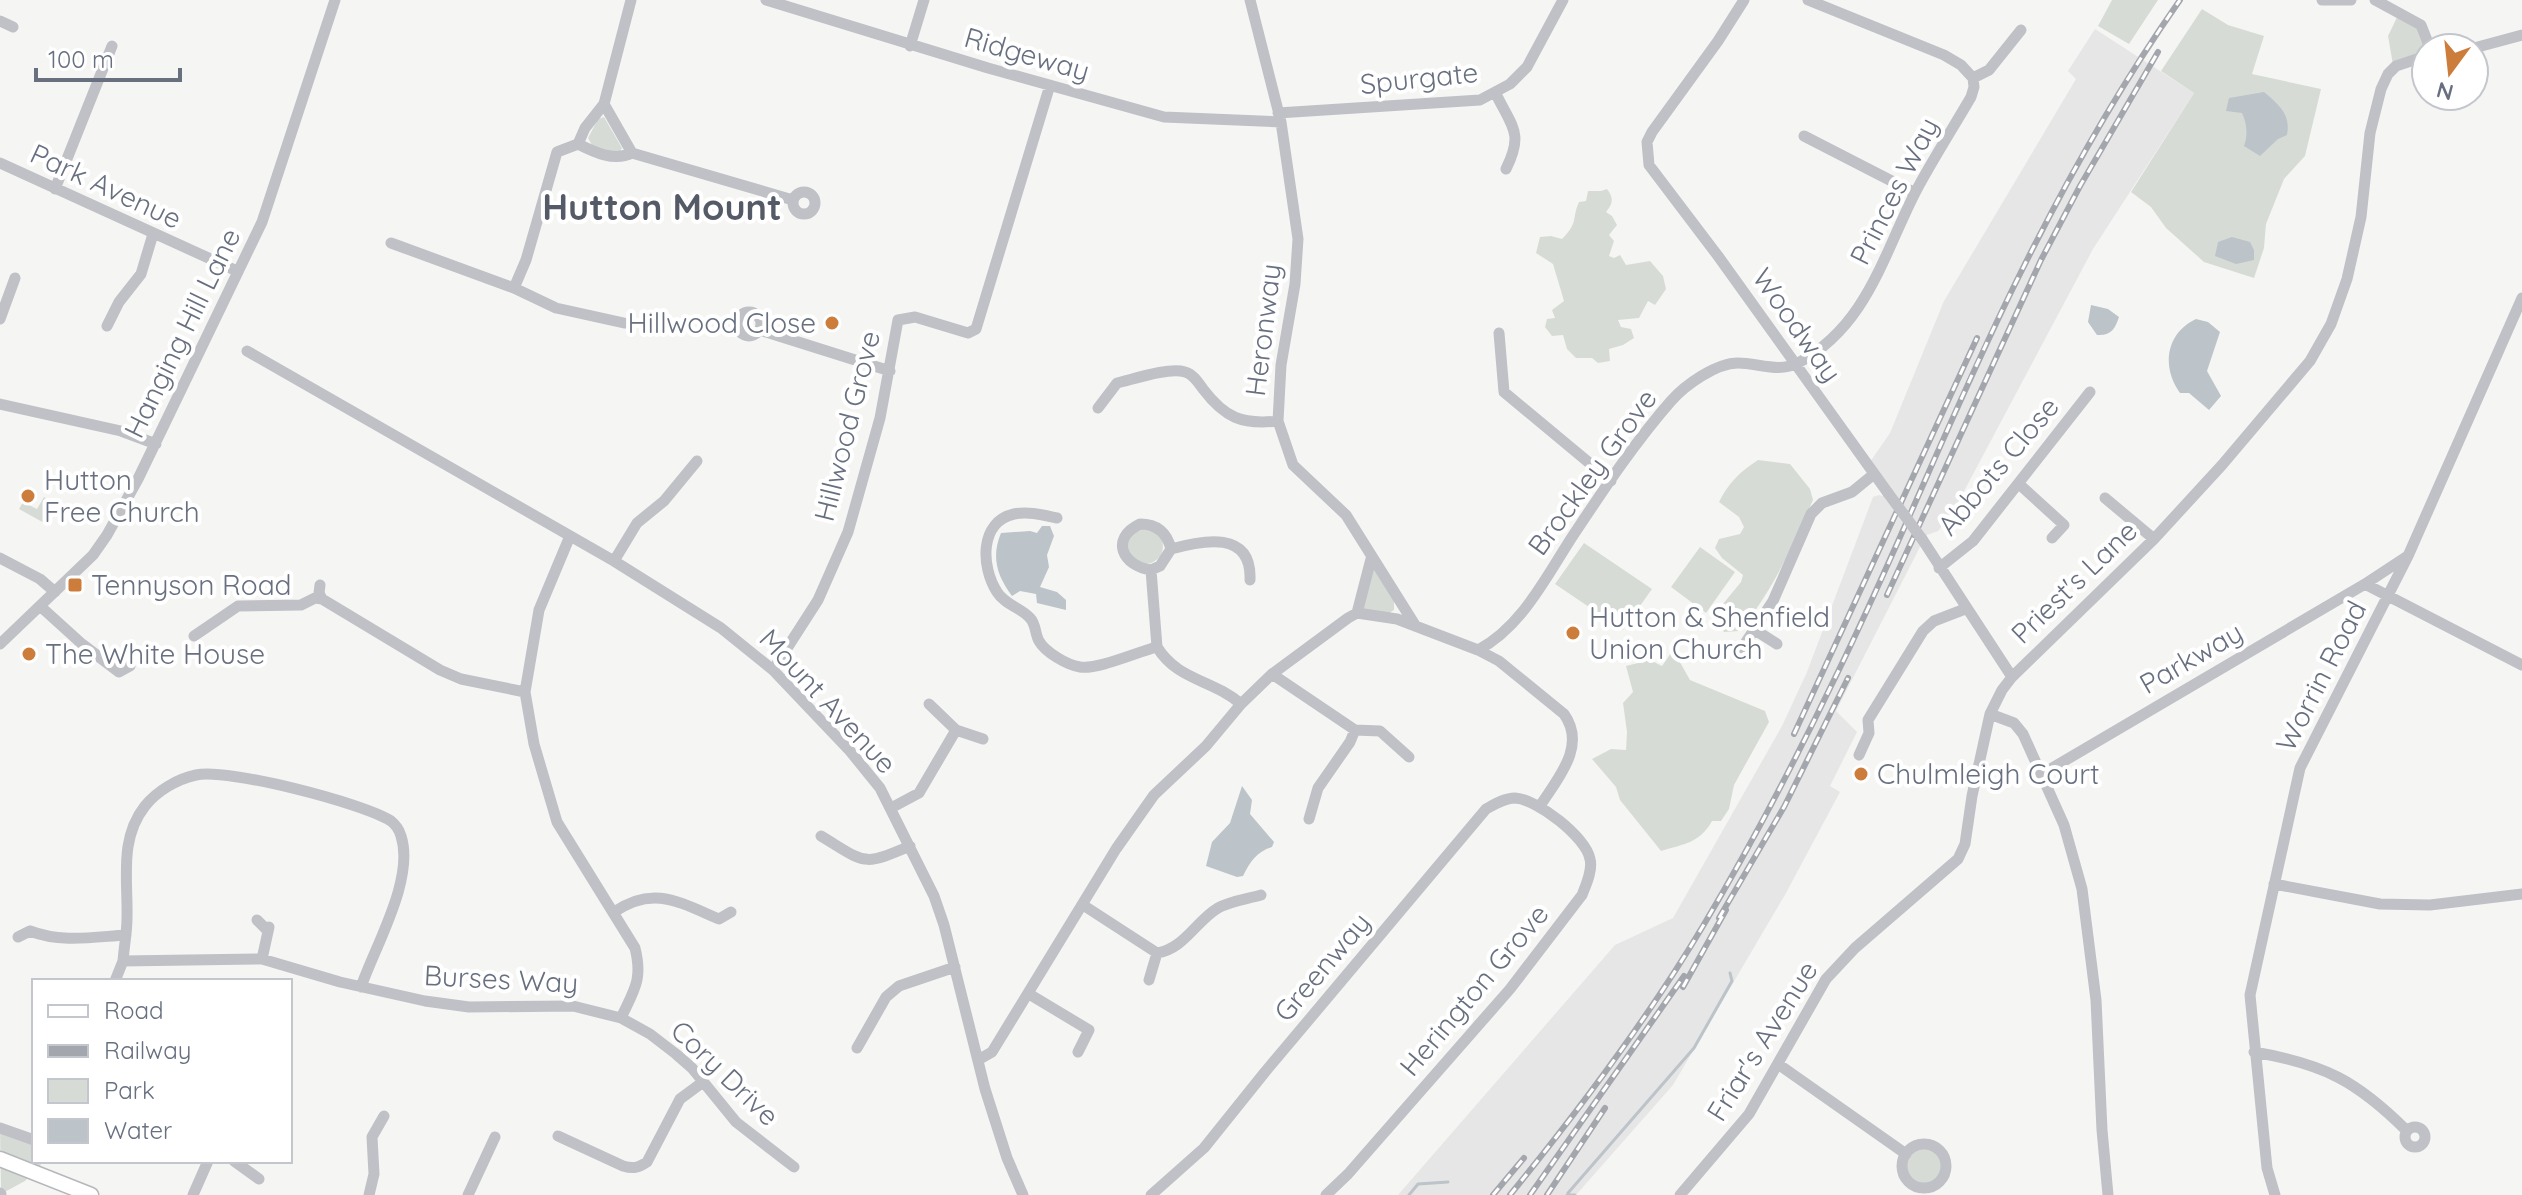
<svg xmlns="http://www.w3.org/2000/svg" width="2522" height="1195" viewBox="0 0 2522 1195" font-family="Quicksand,sans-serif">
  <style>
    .built { fill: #e6e6e6 }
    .green { fill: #d6dcd5 }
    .water { fill: #bcc3c9 }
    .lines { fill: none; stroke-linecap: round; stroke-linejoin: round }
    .stream { stroke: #bcc3c9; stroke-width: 3 }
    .major-casing { stroke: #b5b7bb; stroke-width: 17 }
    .minor { stroke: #bfc1c6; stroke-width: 11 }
    .major { stroke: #fff; stroke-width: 14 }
    .rail-casing { stroke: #a3a6ac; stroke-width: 6 }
    .rail { stroke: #fff; stroke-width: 3; stroke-dasharray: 9; stroke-linecap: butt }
    .minor-bridge { stroke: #bfc1c6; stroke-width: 11 }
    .poi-dot { fill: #cd7d3b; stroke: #fff; stroke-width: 3 }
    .labels { text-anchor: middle; stroke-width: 8; stroke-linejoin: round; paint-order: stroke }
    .street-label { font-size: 28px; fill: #687080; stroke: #fff }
    .poi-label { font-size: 28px; fill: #687080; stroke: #fff; text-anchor: start }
    .district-label { font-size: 36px; font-weight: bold; fill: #555b66; stroke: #fff }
  </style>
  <rect width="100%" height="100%" fill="#f5f6f3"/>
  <!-- built -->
  <path class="built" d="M 2095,29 L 2194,93 L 2093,249 L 1954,510 L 1938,531 L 1924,536 L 1870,462 L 1890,433 L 1944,301 L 2076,79 L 2068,71 Z
    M 1879,495 L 1886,497 L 1921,545 L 1836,711 L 1857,732 L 1830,786 L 1840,792 L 1786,893 L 1673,1085 L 1576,1195 L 1398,1195 L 1615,945 L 1673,918 L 1782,726 L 1807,672 L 1873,497 Z"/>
  <!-- green -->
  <path class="green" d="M 2112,0 L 2158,0 L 2129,44 L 2098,26 Z
    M 2202,9 L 2228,25 L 2264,36 L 2252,74 L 2321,89 L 2305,156 L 2284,179 L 2266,224 L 2264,248 L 2254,278 L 2204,262 L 2166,228 L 2151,207 L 2131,192 L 2194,93 L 2161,71 Z
    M 2399,13 L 2425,30 L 2426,56 L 2393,65 L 2388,36 Z
    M 604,117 L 622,148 L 619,153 L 593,147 L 588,138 L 598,119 Z
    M 1607,189 C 1614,198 1613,204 1606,212 L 1612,216 L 1617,225 L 1609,235 L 1614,241 L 1609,256 L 1614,258 L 1620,255 L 1626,265 L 1650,261 L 1663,276 L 1666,289 L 1655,305 L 1648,301 L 1639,318 L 1618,320 L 1621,327 L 1631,329 L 1634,338 L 1623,345 L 1609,349 L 1610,361 L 1598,363 L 1592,358 L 1576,358 L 1567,349 L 1563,335 L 1552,336 L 1545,327 L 1547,319 L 1555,318 L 1552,310 L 1564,301 L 1553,264 L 1536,253 L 1540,237 L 1551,236 L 1562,239 C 1579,222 1571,220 1579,202 L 1586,201 L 1588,191 L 1601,191 Z
    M 1758,460 L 1790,464 L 1810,489 L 1813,500 C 1792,546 1773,592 1739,631 L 1724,632 L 1713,616 L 1741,582 L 1743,575 L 1722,558 L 1715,548 L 1719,539 L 1740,534 L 1744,527 L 1739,517 L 1719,502 C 1728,483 1741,471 1758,460 Z
    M 44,497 L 57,504 L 46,524 L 19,509 L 23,502 L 37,509 Z
    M1127 546a18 18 0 1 1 36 0a18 18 0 1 1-36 0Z
    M 1584,543 L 1652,589 L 1623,630 L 1555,584 Z
    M 1700,547 L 1735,572 L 1706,613 L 1671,587 Z
    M 1374,569 L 1394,598 L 1394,610 L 1389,613 L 1361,610 L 1370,570 Z
    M 1673,650 L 1690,680 L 1765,711 L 1769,722 L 1734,785 L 1729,809 L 1721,821 L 1712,821 C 1700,843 1684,844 1661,851 L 1620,800 L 1616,787 L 1592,759 L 1611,749 L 1626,750 L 1627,732 L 1623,703 L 1633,692 L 1626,666 L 1650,660 L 1662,666 Z
    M 0,1128 L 34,1140 L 34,1161 L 42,1161 L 38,1172 L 34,1171 L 25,1181 L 1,1194 Z
    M1906 1166a18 18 0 1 1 36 0a18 18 0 1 1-36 0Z"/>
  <!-- water -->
  <path class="water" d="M 2264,92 C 2279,105 2291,114 2287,135 L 2278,139 L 2260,156 L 2244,146 C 2248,135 2247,124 2242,113 L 2226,111 L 2229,98 Z
    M 2232,237 L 2250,242 L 2254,250 L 2254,260 L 2236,264 L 2215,256 L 2218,242 Z
    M 2091,305 L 2108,309 L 2119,317 C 2115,329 2111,336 2097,335 L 2088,322 Z
    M 2196,319 L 2208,322 L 2220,332 L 2207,371 L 2221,396 L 2209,410 L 2189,393 L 2180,393 C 2161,367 2166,333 2196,319 Z
    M 1042,526 L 1050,526 L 1054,536 L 1047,555 L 1049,567 L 1040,587 L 1057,592 L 1066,600 L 1066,610 L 1037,603 L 1036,594 L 1020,591 L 1012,596 C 997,576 991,557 1001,533 L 1030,531 L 1037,533 Z
    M 1242,786 L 1252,800 L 1250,814 L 1274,842 L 1272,847 C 1256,852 1250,862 1243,876 L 1237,877 L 1206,866 L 1212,842 L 1230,823 Z"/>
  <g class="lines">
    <!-- stream -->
    <path class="stream" d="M 1568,1193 L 1694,1048 L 1732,981 L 1730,973
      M 1409,1195 L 1418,1184 L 1448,1182
      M 1567,1195 L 1575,1195"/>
    <defs>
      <path id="major" d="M 0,1159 L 91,1195"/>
    </defs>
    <!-- major casing -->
    <use href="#major" class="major-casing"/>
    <!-- minor -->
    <path class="minor" d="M 766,0 L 988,68 L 1164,117 L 1281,122
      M 1250,0 L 1281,122 L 1298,239 L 1295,284 L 1281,365 L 1278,421 L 1293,465 L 1346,515 L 1415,625
      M 1744,0 L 1718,41 L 1652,132 L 1647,142 L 1649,165 L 1718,256 L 1888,493
      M 1808,0 L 1944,55 L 1961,65 L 1973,78
      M 2322,0 L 2351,0
      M 2375,0 L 2421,25 L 2430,48
      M 0,21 L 13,27
      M 910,46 L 924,0
      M 2474,48 L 2522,35
      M 1496,94 C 1512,127 1524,133 1506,169
      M 604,104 L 632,153
      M 1278,113 L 1480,100 L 1510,84 L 1527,67 L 1563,0
      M 1804,136 L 1915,193
      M 578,144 C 594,152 614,162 632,153 L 793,200
      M 0,163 L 237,271
      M 55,189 L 112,46
      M793 203a11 11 0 1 1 22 0a11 11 0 1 1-22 0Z
      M 391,243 L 514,288 L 556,308 L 624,323
      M 514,288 L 526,260 L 557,152 L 578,144 L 585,128 L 604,104 L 631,0
      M737 324a12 12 0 1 1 24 0a12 12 0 1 1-24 0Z
      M 0,319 L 15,278
      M 107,326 L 119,302 L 141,274 L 153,234
      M 760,330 L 890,371
      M 1499,333 L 1504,392 L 1611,481
      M 247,351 L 614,561 L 721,628 L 773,670 L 850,751 L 880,788 L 934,896 L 944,925 L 985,1089 L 1007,1158 L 1023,1195
      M 0,404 L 121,431 L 156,444
      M 1098,408 L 1117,383 C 1134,379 1169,367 1185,372 C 1193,374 1198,382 1203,389 C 1225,418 1242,425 1278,421
      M 2019,484 L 2064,525 L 2052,538
      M 2105,498 L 2154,539
      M 1057,518 C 1043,515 1028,511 1014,514 C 979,522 981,567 997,592 C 1005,605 1020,607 1030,618 C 1036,624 1035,634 1039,641 C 1045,652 1067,665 1080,667 C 1097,670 1137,652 1157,647
      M 1922,539 L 2012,677
      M 0,558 L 40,579 L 55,592
      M 614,561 L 637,523 L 664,501 L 697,461
      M 1939,568 L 1973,541 L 2090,392
      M 1151,570 C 1123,566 1109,539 1140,524 C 1157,524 1167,533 1171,549
      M 2365,584 L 2522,665
      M 320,585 L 319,593 L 322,599 L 440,670 L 461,679 L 525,692
      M 40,606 L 82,644 L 119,672
      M 1357,613 L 1371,559
      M 1755,630 L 1777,644
      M 194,636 L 238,606 L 301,605 L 315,598 L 322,599
      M 0,644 L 93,555 L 107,535 L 138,479 L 262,222 L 335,0
      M 1742,648 L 1773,601 L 1811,514 L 1822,503 L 1852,492 L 1874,474
      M 1478,650 C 1523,626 1547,575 1574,534 C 1604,489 1635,442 1671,401 C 1685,385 1716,363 1738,363 C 1758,363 1779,373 1798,363 C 1867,326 1883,255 1916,191 C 1933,159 1953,128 1971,97 L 1974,87 L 1973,78 L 1989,70 L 2021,30
      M 773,670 L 818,600 L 848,532 L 880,418 L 898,320 L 915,317 L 968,333 L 976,329 L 1050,85
      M 119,672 L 130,666
      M 1272,674 L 1355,730 L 1350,742 L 1318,788 L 1309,819
      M 929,704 L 956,730 L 983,739
      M 1241,704 C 1212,679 1178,681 1157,647 L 1151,570 L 1160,566 L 1171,549 C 1203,540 1252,530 1250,580
      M 1355,730 L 1380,731 L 1409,757
      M 1859,755 L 1869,733 L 1868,720 L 1923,631 L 1934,621 L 1965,609
      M 2042,774 L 2365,584 L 2406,557
      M 891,808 L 919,793 L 956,730
      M 821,836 C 866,863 861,867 910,846
      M 2274,884 L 2380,904 L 2430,905 L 2522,894
      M 1083,905 L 1157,953
      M 614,912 C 653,885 679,902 719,919 L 731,912
      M 257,920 L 266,929
      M 30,931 C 61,943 93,937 126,935
      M 18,937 L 30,931
      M 262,959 L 269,927
      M 123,961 C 124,947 127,932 127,918 C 128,879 119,839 145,806 C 157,791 177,779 196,775 C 228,768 363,803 391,821 C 396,825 399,829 401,836 C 415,879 375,946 361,987
      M 1149,980 L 1157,953 C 1184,949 1196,921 1218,908 C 1230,901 1247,899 1261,895
      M 115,981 L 123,961 L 262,959 L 340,982 L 425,1001 L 469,1007 L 573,1006 L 621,1018 C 634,990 643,980 635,948 L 557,822 L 534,744 L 525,692 L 539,610 L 570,536
      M 1029,994 L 1089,1030 L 1078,1052
      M 621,1018 L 650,1034 L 676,1054 L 692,1068 L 736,1122 L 794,1167
      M 857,1048 L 886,997 L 899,986 L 955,967
      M 2254,1052 C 2324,1064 2357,1081 2407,1131
      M 978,1060 L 992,1052 L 1116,849 L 1154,795 L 1206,746 L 1241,704 L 1272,674 L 1348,618 L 1357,613 L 1397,619 L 1478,650 L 1499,661 L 1564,714 C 1587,746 1558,778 1540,806
      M 1778,1064 L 1906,1154
      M2405 1137a10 10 0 1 1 20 0a10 10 0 1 1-20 0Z
      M 0,1128 L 34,1140
      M 558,1136 L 623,1166 C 633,1169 638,1168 647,1162 L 680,1099 L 703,1082
      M1902 1166a22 22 0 1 1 44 0a22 22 0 1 1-44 0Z
      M 234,1161 L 259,1179
      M 0,1193 L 1,1194
      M 193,1195 L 208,1161
      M 369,1195 L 374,1174 L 372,1137 L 384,1116
      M 468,1195 L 495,1137
      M 1151,1195 L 1204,1148 L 1265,1072 L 1486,809 C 1495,804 1505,798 1515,798 C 1537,799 1586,837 1590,859 C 1593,870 1586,885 1582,895 L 1510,989 L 1348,1174 L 1326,1195
      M 1680,1195 L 1749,1114 L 1826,979 L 1855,948 L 1958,859 L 1965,844 L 1972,796 L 1990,714
      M 2108,1195 L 2102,1130 L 2096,1000 L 2082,889 L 2064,825 L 2023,734 L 2014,723 L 1990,714 L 2002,690 L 2012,677 L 2154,539 L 2222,465 L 2310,361 L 2331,324 L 2347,279 L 2361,217 L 2370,133 L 2381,89 L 2388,74 L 2396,66 L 2426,56
      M 2275,1195 L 2267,1168 L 2250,995 L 2300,768 L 2408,556 L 2522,298"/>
    <!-- major -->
    <use href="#major" class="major"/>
    <defs>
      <path id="rail" d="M 1887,595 L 2041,260 L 2080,186 L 2158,52
        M 1794,734 L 1977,338
        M 1719,918 L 1784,807 L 1848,678
        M 1683,987 L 1726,910
        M 1493,1195 L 1524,1158
        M 1510,1195 C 1579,1110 1647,1020 1703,926 C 1750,847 1793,765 1833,682 C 1899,548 1953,408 2020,274 C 2067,179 2119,87 2180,0
        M 1530,1195 L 1684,976
        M 1547,1195 L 1605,1108"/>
    </defs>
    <!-- rail casing -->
    <use href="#rail" class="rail-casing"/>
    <!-- rail -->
    <use href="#rail" class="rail"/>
    <!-- minor-bridge -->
    <path class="minor-bridge" d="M 1888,493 L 1922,539"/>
  </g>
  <!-- markers -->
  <g class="poi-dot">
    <circle cx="832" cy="323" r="8"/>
    <circle cx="28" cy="496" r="8"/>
    <rect x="67" y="577" width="16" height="16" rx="4"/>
    <circle cx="1573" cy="633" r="8"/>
    <circle cx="29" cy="654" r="8"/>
    <circle cx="1861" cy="774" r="8"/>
  </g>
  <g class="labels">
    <!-- street labels -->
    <g class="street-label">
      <text transform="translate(1027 54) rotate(16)" y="10">Ridgeway</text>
      <text transform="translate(1419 78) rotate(-6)" y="10">Spurgate</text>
      <text transform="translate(106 186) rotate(25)" y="10">Park Avenue</text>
      <text transform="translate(1894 191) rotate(-63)" y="10">Princes Way</text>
      <text transform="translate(1797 325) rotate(55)" y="10">Woodway</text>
      <text transform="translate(1263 330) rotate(-83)" y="10">Heronway</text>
      <text transform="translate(182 333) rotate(-64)" y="10">Hanging Hill Lane</text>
      <text transform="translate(847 426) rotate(-76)" y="10">Hillwood Grove</text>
      <text transform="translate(1998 466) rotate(-50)" y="10">Abbots Close</text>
      <text transform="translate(1592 472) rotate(-54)" y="10">Brockley Grove</text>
      <text transform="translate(2074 582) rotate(-44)" y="10">Priest's Lane</text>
      <text transform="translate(2191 658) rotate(-30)" y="10">Parkway</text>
      <text transform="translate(2321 676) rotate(-63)" y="10">Worrin Road</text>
      <text transform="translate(828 701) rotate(47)" y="10">Mount Avenue</text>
      <text transform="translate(1322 967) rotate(-50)" y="10">Greenway</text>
      <text transform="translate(501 979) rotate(3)" y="10">Burses Way</text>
      <text transform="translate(1474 990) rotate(-50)" y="10">Herington Grove</text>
      <text transform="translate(1762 1041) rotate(-58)" y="10">Friar's Avenue</text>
      <text transform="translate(725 1073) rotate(44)" y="10">Cory Drive</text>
    </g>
    <!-- poi labels -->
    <g class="poi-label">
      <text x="816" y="333" text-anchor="end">Hillwood Close</text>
      <text x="44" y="490">Hutton<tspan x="44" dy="32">Free Church</tspan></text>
      <text x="91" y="595">Tennyson Road</text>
      <text x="1589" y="627">Hutton &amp; Shenfield<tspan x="1589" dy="32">Union Church</tspan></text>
      <text x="45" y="664">The White House</text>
      <text x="1877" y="784">Chulmleigh Court</text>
    </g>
    <!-- district labels -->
    <g class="district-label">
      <text x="662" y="220">Hutton Mount</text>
    </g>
  </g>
  <!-- legend -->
  <rect x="32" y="979" width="260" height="184" fill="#ffffff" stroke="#c3c6cc" stroke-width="2"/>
  <rect x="48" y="1005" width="40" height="12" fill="#ffffff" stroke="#c3c6cc" stroke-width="2"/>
  <text x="104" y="1019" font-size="24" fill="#687080">Road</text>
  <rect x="48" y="1045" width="40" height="12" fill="#a3a6ac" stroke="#c3c6cc" stroke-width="2"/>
  <text x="104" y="1059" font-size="24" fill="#687080">Railway</text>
  <rect x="48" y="1079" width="40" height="24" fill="#d6dcd5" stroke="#c3c6cc" stroke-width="2"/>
  <text x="104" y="1099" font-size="24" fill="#687080">Park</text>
  <rect x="48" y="1119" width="40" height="24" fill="#bcc3c9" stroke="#c3c6cc" stroke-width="2"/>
  <text x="104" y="1139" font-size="24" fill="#687080">Water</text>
  <!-- north arrow -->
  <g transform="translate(2450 72) rotate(195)"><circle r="38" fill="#ffffff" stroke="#c3c6cc" stroke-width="2"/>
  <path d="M0-6L14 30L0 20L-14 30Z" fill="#cd7d3b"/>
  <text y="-12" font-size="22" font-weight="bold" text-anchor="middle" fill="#687080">N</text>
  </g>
  <!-- scale -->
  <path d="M36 68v12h144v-12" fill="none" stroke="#687080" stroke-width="4"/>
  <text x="48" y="68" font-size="24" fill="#687080" stroke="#ffffff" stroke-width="6" paint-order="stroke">100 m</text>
</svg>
